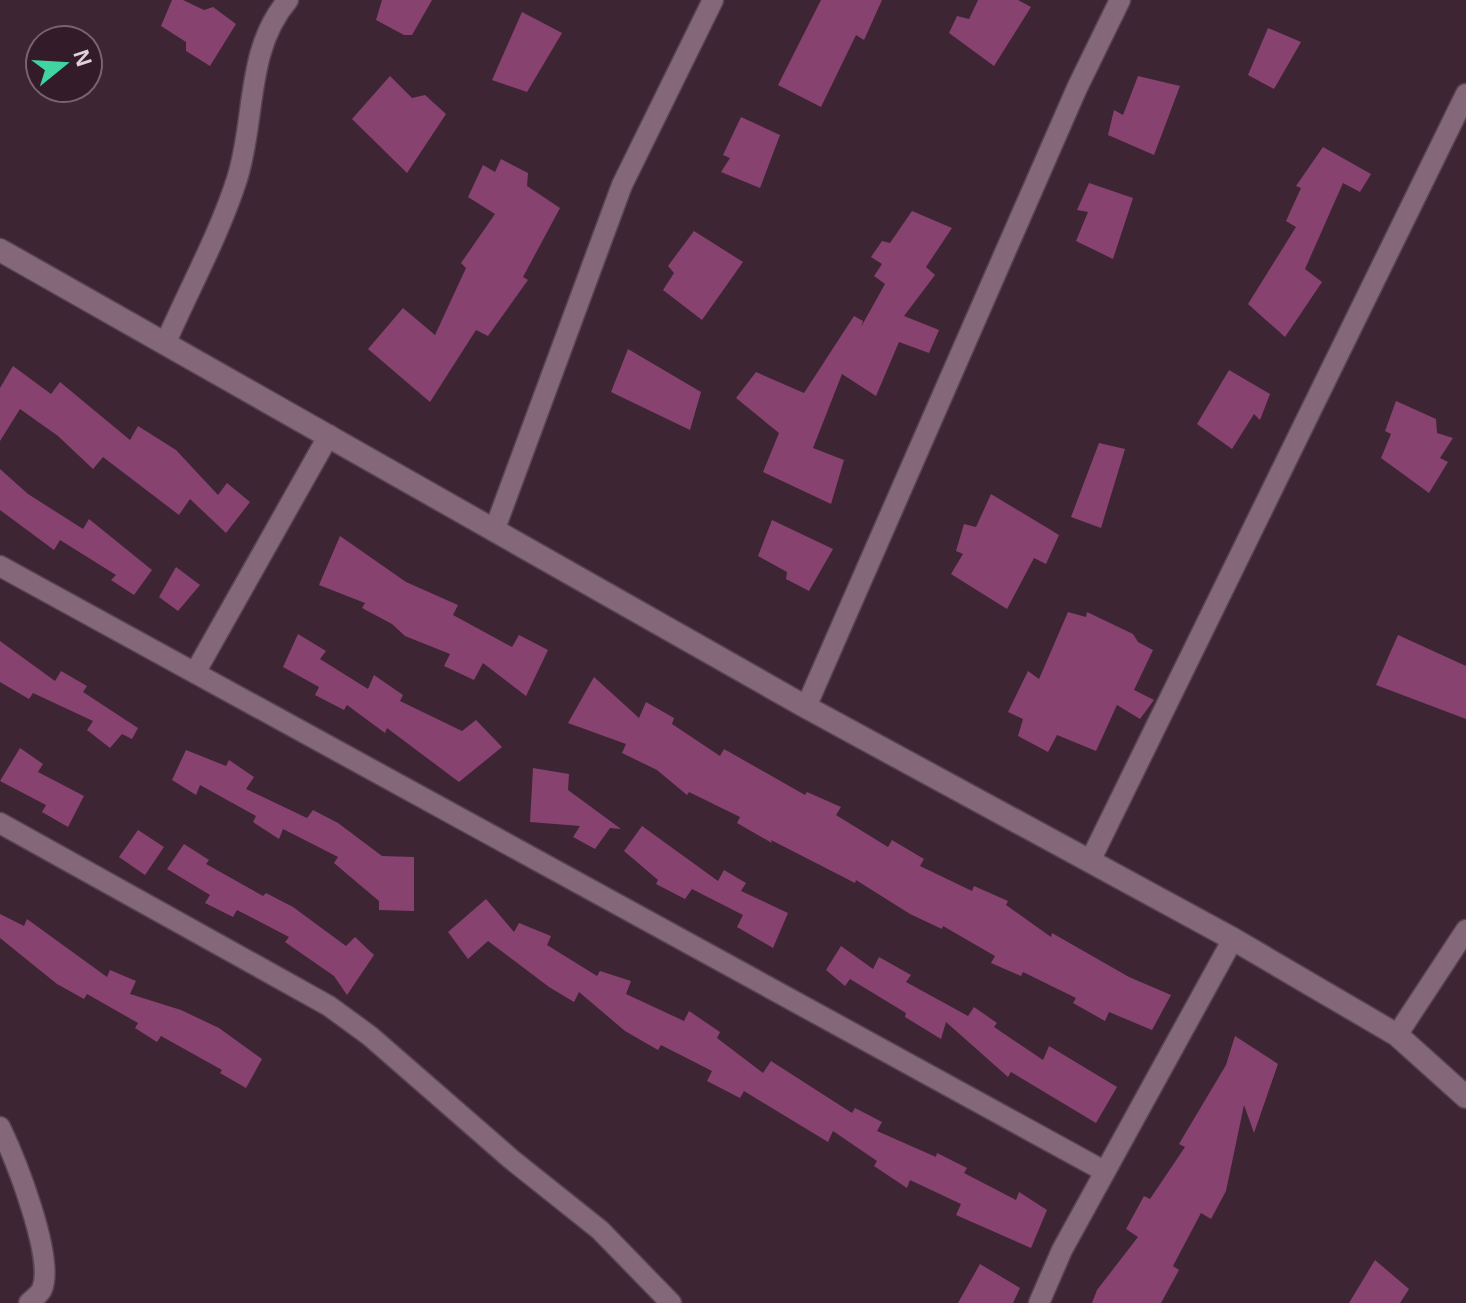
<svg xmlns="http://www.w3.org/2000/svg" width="1466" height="1303" viewBox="0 0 1466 1303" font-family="Helvetica,sans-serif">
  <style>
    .building { fill: #88426f }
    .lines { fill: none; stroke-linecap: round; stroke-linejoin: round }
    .minor-casing { stroke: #584450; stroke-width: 23 }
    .tertiary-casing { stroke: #584450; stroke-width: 25 }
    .minor { stroke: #846778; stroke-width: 20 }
    .tertiary { stroke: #846778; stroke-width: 22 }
  </style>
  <rect width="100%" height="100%" fill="#3d2534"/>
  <!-- building -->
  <path class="building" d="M 172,0 L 183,0 L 204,10 L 213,7 L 236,24 L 210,66 L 186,51 L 186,42 L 161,26 Z
    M 382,0 L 432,0 L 412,35 L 404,35 L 376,20 Z
    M 821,0 L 882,0 L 864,40 L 856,35 L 821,107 L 778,85 Z
    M 978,0 L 1018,0 L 1031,7 L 994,66 L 949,33 L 957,16 L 969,19 Z
    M 522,12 L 562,33 L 527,92 L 492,80 Z
    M 1268,28 L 1301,42 L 1274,89 L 1248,75 Z
    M 390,76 L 412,98 L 425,95 L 446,114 L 407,173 L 352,119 Z
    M 1138,76 L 1180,86 L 1154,155 L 1108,135 L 1114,110 L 1123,115 Z
    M 741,117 L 780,135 L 760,188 L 721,172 L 730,158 L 723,155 Z
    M 1323,147 L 1371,174 L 1360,192 L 1343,183 L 1305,269 L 1322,282 L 1285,337 L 1248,304 L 1296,227 L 1286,221 L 1301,188 L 1296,186 Z
    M 501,159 L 528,173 L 527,186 L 560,208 L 523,277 L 528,280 L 488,336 L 476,330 L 430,402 L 368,349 L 403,308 L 435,335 L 466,268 L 461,263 L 495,214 L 468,197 L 483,165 L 495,172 Z
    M 1089,183 L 1133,198 L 1113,259 L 1076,241 L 1088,212 L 1077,210 Z
    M 912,211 L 952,228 L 926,267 L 935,275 L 904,316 L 939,330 L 929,353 L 899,342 L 876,396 L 842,374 L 813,448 L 844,460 L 831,504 L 763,472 L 779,433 L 736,398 L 756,372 L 804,393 L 854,316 L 863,321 L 861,327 L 885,284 L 874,276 L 882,264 L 871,257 L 882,241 L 890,243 Z
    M 694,231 L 743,262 L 702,320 L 663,290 L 674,273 L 668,266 Z
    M 628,349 L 701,392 L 690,430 L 611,392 Z
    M 13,366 L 51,394 L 60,382 L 130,440 L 138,426 L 176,450 L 218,495 L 227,483 L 250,502 L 226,533 L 190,499 L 179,515 L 103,457 L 93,469 L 58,436 L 20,409 L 0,441 L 0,388 Z
    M 1229,370 L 1270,394 L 1260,420 L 1254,414 L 1232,449 L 1197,424 Z
    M 1396,401 L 1436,419 L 1437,433 L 1453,438 L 1440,458 L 1448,462 L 1429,493 L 1381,458 L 1391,434 L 1385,431 Z
    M 1099,443 L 1125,449 L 1101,528 L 1071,517 Z
    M 0,469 L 28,494 L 83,529 L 89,519 L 152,570 L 134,595 L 111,580 L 116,575 L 60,540 L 54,550 L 0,510 Z
    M 991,494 L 1059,535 L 1046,564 L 1034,558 L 1007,609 L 951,574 L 963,554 L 956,551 L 964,524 L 976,527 Z
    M 772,520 L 833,549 L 809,591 L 786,579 L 787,572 L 758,556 Z
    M 340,536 L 406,582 L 458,605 L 453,615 L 512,647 L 519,635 L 548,650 L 526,696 L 483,663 L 474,680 L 444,666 L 450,654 L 405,636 L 392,624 L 362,608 L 365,603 L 319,585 Z
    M 176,567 L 200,585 L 178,611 L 159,597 Z
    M 1068,612 L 1086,617 L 1087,612 L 1133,634 L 1138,642 L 1153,650 L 1134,690 L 1154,700 L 1140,719 L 1117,705 L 1096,751 L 1057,735 L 1048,752 L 1018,736 L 1023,719 L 1008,712 L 1028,671 L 1039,679 Z
    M 298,634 L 326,651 L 320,659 L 368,689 L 374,675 L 403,695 L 400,701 L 462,731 L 476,720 L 502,747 L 459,782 L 387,728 L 385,733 L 347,705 L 344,710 L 315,695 L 319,687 L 283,667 Z
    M 1398,635 L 1466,666 L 1466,719 L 1376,685 Z
    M 0,641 L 55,681 L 61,671 L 87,686 L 83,692 L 138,728 L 132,739 L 122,734 L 110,748 L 87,730 L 93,721 L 33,693 L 29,699 L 0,682 Z
    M 594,677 L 639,718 L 646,702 L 674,718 L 672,724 L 720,756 L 724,749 L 805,795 L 807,792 L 841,807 L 836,815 L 888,847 L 892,840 L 924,859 L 920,866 L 972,891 L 974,886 L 1008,901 L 1006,905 L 1051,937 L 1052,933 L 1129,977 L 1171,995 L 1152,1030 L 1109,1012 L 1105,1021 L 1073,1003 L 1076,998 L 1023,972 L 1021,976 L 991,963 L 995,956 L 943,926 L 942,929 L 910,914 L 856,880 L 855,883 L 771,840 L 772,843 L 737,823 L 740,817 L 689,792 L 687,795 L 657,770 L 622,753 L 626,744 L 568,723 Z
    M 20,748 L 43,764 L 38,772 L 84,796 L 68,827 L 42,812 L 46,805 L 0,781 Z
    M 186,750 L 226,766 L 229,760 L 254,777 L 246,789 L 307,818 L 313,810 L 338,823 L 382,856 L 414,857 L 414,911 L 379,910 L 379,901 L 334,863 L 338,857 L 283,829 L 279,839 L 253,822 L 256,816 L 200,785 L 196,795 L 172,780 Z
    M 533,768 L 569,774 L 568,790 L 621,829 L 610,828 L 595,849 L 573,837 L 580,826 L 530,822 Z
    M 642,826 L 718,881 L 724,870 L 746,883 L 741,891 L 788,913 L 773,948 L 737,927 L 743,915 L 692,889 L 685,899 L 656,884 L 658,880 L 624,851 Z
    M 138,830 L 164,847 L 145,875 L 119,857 Z
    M 184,844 L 209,860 L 206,864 L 263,896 L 266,893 L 293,907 L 346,946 L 355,937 L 374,955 L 347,995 L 334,976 L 285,942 L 289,937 L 237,910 L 233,917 L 205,903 L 210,895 L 167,869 Z
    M 486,899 L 514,932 L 519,923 L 551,936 L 547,945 L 597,976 L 600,971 L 631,981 L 626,994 L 684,1021 L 689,1011 L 720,1032 L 717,1038 L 763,1073 L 771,1061 L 852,1113 L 855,1108 L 882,1122 L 877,1131 L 936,1157 L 937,1153 L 967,1168 L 964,1173 L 1016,1200 L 1019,1192 L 1047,1210 L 1031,1248 L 956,1215 L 961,1204 L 910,1180 L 907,1188 L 874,1166 L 877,1161 L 833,1131 L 828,1142 L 744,1091 L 740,1098 L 707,1081 L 712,1071 L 661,1045 L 658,1050 L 625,1031 L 579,992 L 574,1002 L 549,987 L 488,941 L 468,959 L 448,932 Z
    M 0,914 L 24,926 L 27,919 L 107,977 L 110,970 L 136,981 L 130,994 L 181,1010 L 219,1028 L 262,1059 L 246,1088 L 220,1073 L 222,1070 L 161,1036 L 157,1042 L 135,1028 L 138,1023 L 87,994 L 84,999 L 57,984 L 0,938 Z
    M 841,946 L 873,969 L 879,957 L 911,975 L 906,982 L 968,1016 L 974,1007 L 997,1023 L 994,1027 L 1043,1060 L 1049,1046 L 1117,1087 L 1096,1123 L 1011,1072 L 1008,1077 L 946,1022 L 941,1039 L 905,1017 L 906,1013 L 850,979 L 845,986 L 826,970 Z
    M 1235,1036 L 1278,1064 L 1254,1133 L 1244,1105 L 1226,1191 L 1211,1219 L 1201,1213 L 1173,1266 L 1179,1270 L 1161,1303 L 1092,1303 L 1097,1290 L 1138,1237 L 1126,1229 L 1144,1196 L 1150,1199 L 1185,1147 L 1179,1144 L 1226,1065 Z
    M 1375,1260 L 1409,1289 L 1400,1303 L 1349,1303 Z
    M 980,1264 L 1020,1288 L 1013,1303 L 958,1303 Z"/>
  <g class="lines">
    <defs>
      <path id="minor" d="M 166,342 C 189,289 219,235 237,179 C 256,120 245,50 288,0
        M 494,531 L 622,185 L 713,0
        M 0,566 L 1104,1171
        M 196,671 L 329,435
        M 806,707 L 1077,88 L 1120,0
        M 0,823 L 329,1006 L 370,1036 L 511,1159 L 600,1230 L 671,1303
        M 1090,861 L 1466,94
        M 1397,1035 L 1466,930
        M 0,1127 C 15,1158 55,1258 42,1289 C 40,1294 33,1299 29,1303
        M 1039,1303 L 1062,1250 L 1233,939"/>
      <path id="tertiary" d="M 0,250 L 806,707 L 1233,939 L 1397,1035 L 1466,1097"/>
    </defs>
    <!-- minor casing -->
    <use href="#minor" class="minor-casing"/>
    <!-- tertiary casing -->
    <use href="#tertiary" class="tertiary-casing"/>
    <!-- minor -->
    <use href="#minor" class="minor"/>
    <!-- tertiary -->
    <use href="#tertiary" class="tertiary"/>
  </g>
  <!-- north arrow -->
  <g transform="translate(64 64) rotate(72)"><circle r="38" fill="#331b2a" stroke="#786370" stroke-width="2"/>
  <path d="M0-6L14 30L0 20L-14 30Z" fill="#40d4a2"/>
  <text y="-12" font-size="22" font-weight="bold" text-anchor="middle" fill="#e0d0d9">N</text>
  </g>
</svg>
